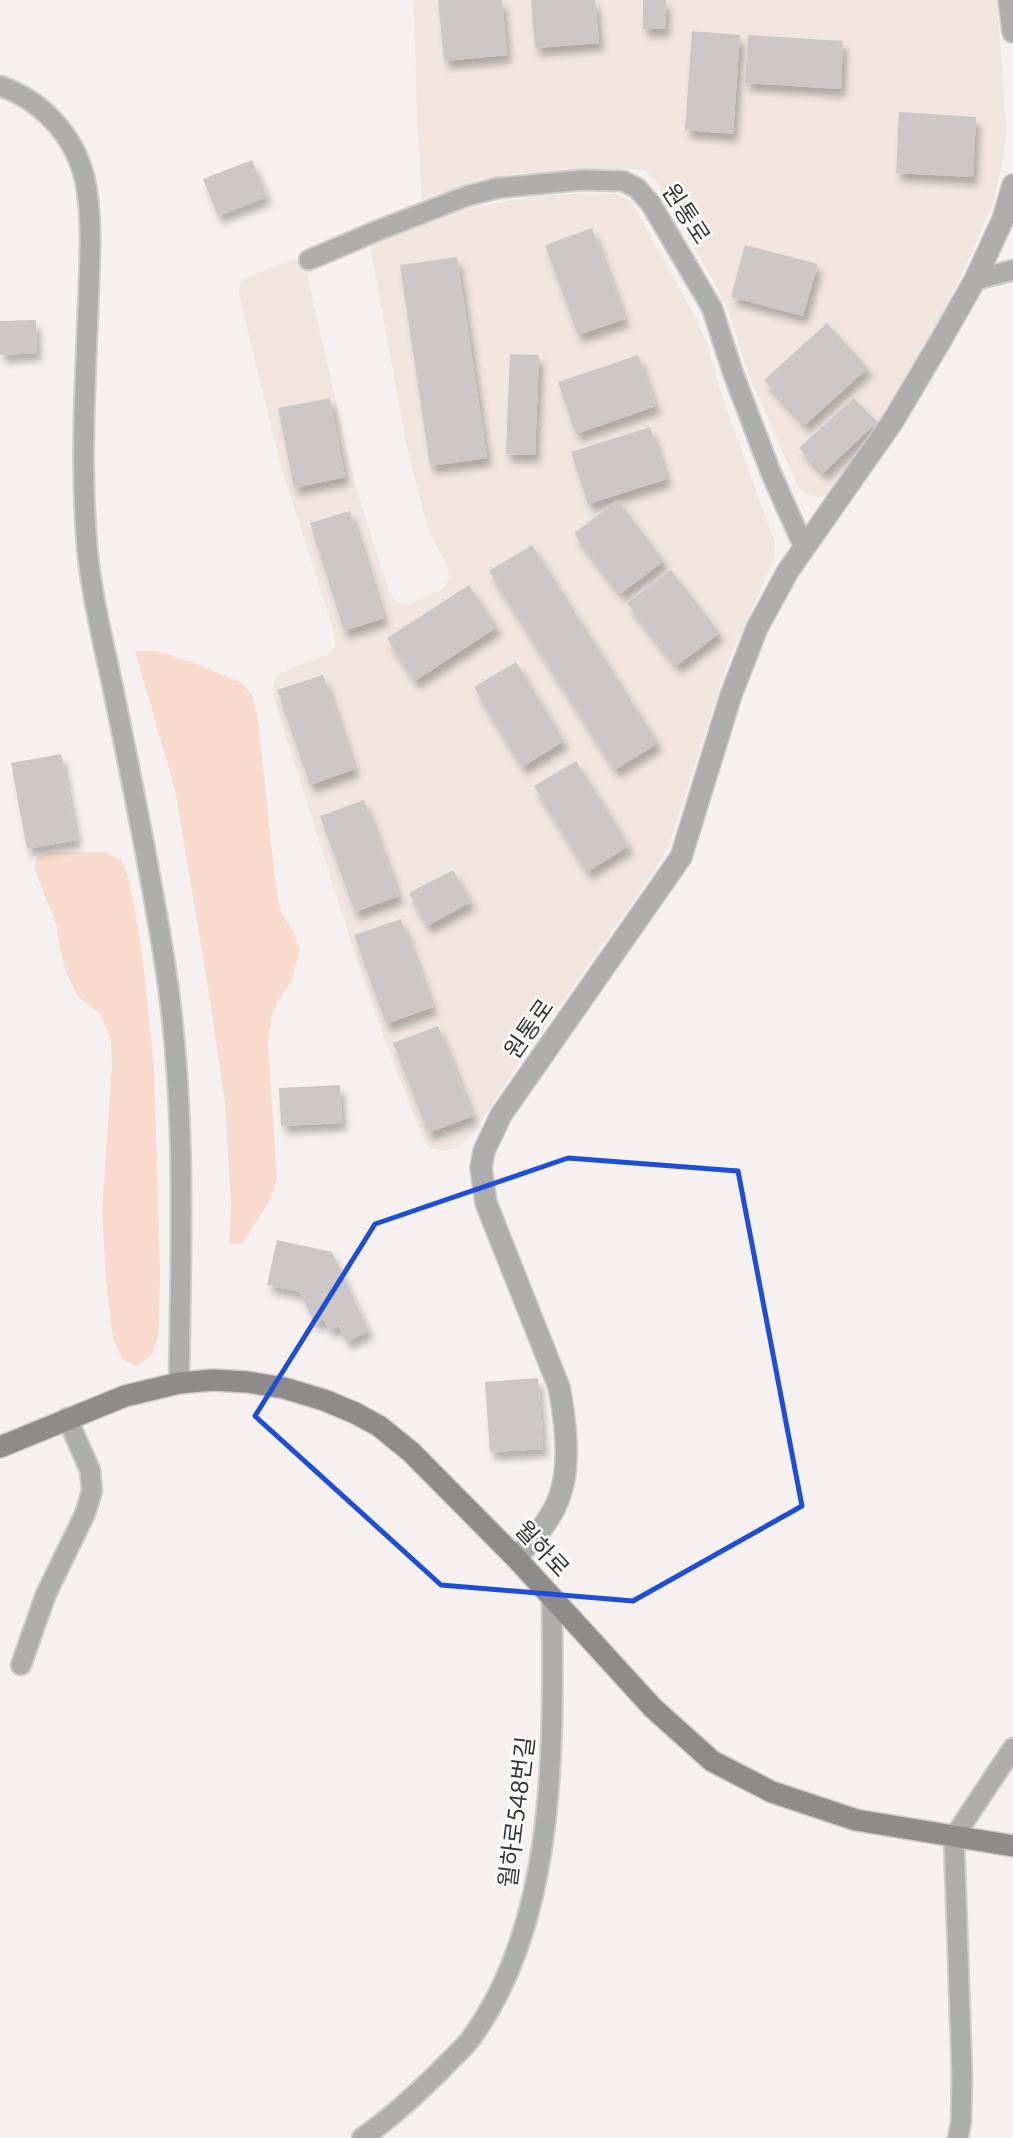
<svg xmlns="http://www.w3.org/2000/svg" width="1013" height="2138" viewBox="0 0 1013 2138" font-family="Lato,'Noto Sans KR',sans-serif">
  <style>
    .built { fill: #f1e5de }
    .green { fill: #f8dbcc }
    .building { fill: #ccc7c5; filter: url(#shadow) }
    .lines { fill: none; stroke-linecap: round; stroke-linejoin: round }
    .lane-casing { stroke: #d0ccc9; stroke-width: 23 }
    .street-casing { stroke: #d0ccc9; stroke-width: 24 }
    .secondary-casing { stroke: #d0ccc9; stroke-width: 24 }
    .lane { stroke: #afadac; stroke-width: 19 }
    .street { stroke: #afadac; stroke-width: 21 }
    .secondary { stroke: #8f8b8a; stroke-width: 21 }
    .marked { fill: none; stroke: #1d4ed8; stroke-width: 5; stroke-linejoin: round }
    .labels { text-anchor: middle; stroke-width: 5; stroke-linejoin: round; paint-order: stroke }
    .street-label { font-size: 24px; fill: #3a3837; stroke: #fff }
  </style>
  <defs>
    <filter id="shadow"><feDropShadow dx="4.5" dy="8" stdDeviation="3.5" flood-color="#0004"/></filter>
  </defs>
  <rect width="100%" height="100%" fill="#f6f1ee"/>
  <!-- built -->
  <path class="built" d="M 414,0 L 997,0 L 1006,128 L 1004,156 L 993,203 L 973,251 L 941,317 L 883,418 L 830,494 L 817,497 L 807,494 L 798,487 L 748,373 L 728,311 L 714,282 L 654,178 L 645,170 L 620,169 L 522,173 L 482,179 L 422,200 L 417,122 Z
    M 571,194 L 617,194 L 631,201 L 696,318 L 708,346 L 719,388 L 775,543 L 774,559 L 727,665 L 669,846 L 650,878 L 520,1062 L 473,1134 L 459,1147 L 444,1151 L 430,1148 L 422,1136 L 386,1043 L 359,966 L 275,703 L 272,688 L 275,678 L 288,670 L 328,654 L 335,647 L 335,635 L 280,463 L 239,295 L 240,284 L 246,278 L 292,260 L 301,261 L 307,275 L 354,481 L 368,526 L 390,593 L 397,603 L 409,604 L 444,588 L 449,579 L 448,568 L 429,532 L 407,447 L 370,245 L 475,207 L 530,197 Z"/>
  <!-- green -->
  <path class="green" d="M 135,651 L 157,651 L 194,663 L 242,683 L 252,695 L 258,720 L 276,889 L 281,912 L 293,931 L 300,949 L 292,980 L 278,1001 L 271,1018 L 268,1043 L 277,1179 L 270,1200 L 242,1244 L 229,1244 L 231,1205 L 225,1103 L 207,981 L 175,790 Z
    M 48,852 L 104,852 L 121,860 L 128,876 L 136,916 L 142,953 L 154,1065 L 160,1268 L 159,1334 L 152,1355 L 136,1366 L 122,1359 L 113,1339 L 106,1280 L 102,1211 L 112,1065 L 111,1040 L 100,1014 L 77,995 L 66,972 L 60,950 L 56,923 L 35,871 L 36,859 Z"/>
  <!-- building -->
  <path class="building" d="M 438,0 L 502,0 L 507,55 L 444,61 Z
    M 531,0 L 595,0 L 599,43 L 535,48 Z
    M 643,0 L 666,0 L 665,29 L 643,29 Z
    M 692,31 L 740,35 L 733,134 L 685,130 Z
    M 748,35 L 843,41 L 841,89 L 745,83 Z
    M 899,112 L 976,117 L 973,177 L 896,173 Z
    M 252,160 L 267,197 L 218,216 L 203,179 Z
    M 592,228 L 625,319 L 578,335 L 545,245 Z
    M 745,245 L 818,264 L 803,316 L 731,297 Z
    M 457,257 L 487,458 L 430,466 L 400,265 Z
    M 36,320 L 37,353 L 0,355 L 0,321 Z
    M 827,323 L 868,368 L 805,425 L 764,380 Z
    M 510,354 L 539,355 L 535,455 L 506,454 Z
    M 638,355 L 656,406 L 576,434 L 558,382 Z
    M 330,398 L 345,477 L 294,488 L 278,408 Z
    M 854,398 L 877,422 L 823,473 L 799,448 Z
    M 650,427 L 667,479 L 588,504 L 571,452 Z
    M 618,500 L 664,561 L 620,594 L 574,533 Z
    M 350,511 L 384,618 L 344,631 L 310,523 Z
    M 532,545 L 658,743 L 615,770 L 489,571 Z
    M 671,570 L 720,633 L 676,666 L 627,603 Z
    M 469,585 L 497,627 L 415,681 L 387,638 Z
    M 516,662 L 564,741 L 522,767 L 474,687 Z
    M 323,675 L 355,769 L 310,785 L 277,690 Z
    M 61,754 L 77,840 L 27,849 L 11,763 Z
    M 576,761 L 629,846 L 587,872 L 534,786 Z
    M 364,800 L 399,896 L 355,912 L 320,816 Z
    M 453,870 L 471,902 L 427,926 L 409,893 Z
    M 401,919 L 433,1007 L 386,1024 L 354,935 Z
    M 438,1026 L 473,1116 L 428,1133 L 393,1043 Z
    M 340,1085 L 342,1123 L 281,1126 L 279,1088 Z
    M 277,1240 L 332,1252 L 369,1331 L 346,1342 L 339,1326 L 329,1330 L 323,1319 L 315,1324 L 300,1292 L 267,1285 Z
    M 538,1378 L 543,1449 L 490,1452 L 485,1382 Z"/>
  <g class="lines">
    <defs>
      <path id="lane" d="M 0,86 C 41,100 73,134 84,176 C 94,217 89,269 88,311 C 85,385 81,459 86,533 C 89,587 103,640 114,693 C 132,781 150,869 164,958 C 187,1098 181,1241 179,1383
        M 309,260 L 374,232 L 467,196 L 498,188 L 582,180 L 623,181 L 637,188 L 651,204 L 712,308 L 733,373 L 771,473 L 804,547
        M 975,280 L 1013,270
        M 21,1665 L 46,1594 L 85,1514 L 92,1491 L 90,1470 L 67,1418
        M 362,2138 C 391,2118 418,2093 443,2068 C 451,2059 461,2051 469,2041 C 559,1921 553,1741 552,1598
        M 958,2138 L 961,2122 L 962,2077 L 954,1837 L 1013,1748"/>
      <path id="street" d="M 1009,0 L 1013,32
        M 516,1558 C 533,1539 552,1520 560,1495 C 571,1464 565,1418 559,1387 L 486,1203 L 481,1168 L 484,1151 L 501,1115 L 681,857 L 731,695 L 757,628 L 788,571 L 893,421 L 941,340 L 975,280 L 1003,219 L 1013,185"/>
      <path id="secondary" d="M 0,1447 L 125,1396 L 179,1383 L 213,1380 L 247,1382 L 284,1388 L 324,1400 L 355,1413 L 379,1426 L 411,1452 L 516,1558 L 653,1708 L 712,1761 L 772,1792 L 856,1820 L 1013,1846"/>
    </defs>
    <!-- lane casing -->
    <use href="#lane" class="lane-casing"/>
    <!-- street casing -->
    <use href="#street" class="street-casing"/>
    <!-- secondary casing -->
    <use href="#secondary" class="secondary-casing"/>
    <!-- lane -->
    <use href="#lane" class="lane"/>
    <!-- street -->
    <use href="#street" class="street"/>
    <!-- secondary -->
    <use href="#secondary" class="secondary"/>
  </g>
  <!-- marked area -->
  <path class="marked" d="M 568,1158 L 738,1171 L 802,1506 L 633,1601 L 441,1585 L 255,1416 L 375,1224 Z"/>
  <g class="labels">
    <!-- street labels -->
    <g class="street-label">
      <text transform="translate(686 214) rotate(57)" y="8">원통로</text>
      <text transform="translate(529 1029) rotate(-55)" y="8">원통로</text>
      <text transform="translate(542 1549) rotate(47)" y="8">월하로</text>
      <text transform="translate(517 1812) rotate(-83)" y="8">월하로548번길</text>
    </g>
  </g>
</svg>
